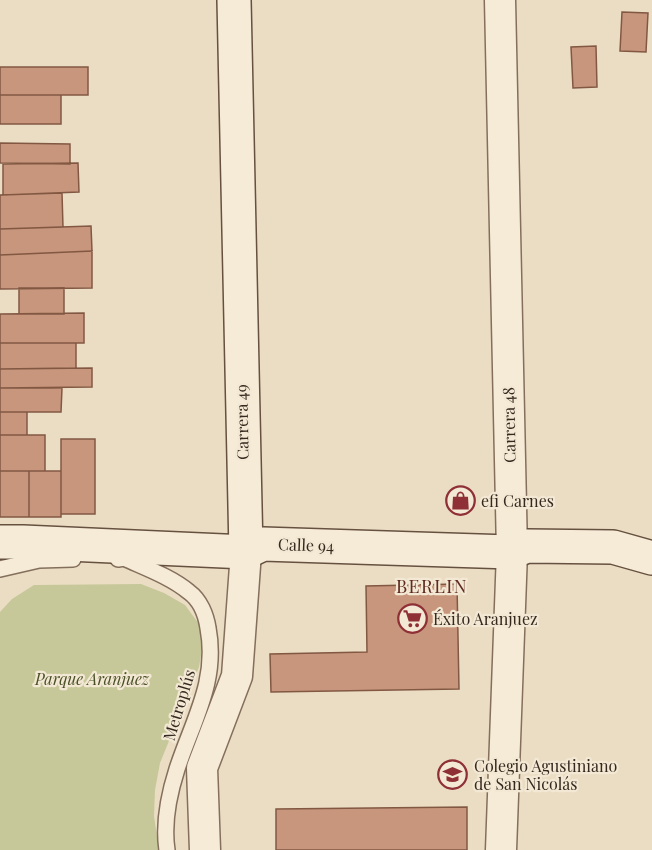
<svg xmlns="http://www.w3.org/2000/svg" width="652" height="850" viewBox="0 0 652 850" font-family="'Playfair Display',serif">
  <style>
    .green { fill: #c6c899 }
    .building { fill: #c7967c; stroke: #825843; stroke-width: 1.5 }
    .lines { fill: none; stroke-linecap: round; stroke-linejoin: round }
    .lane-casing { stroke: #846f5c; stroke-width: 18 }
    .street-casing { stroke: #846f5c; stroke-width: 33 }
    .secondary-casing { stroke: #66503f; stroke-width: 36 }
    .lane { stroke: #f6ebd7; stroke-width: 15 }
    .street { stroke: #f6ebd7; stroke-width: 30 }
    .secondary { stroke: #f6ebd7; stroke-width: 33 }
    .labels { text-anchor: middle; stroke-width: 4.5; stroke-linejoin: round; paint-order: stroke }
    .street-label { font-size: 16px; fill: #35281f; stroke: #f3e8d3 }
    .poi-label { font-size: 16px; fill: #35281f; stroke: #f3e8d3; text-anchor: start }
    .park-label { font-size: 16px; font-style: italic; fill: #495027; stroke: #f3e8d3 }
    .neighbourhood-label { font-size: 18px; letter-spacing: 1.5px; fill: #5f2a21; stroke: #f3e8d3 }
  </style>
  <rect width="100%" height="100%" fill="#ebddc4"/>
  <!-- green -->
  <path class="green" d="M 141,584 L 164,593 L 185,605 L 199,624 L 203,643 L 199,667 L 160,763 L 155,790 L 154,816 L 159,850 L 0,850 L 0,612 L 12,599 L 34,585 Z"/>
  <!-- building -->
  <path class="building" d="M 622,12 L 648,13 L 646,52 L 620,51 Z
    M 596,46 L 597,87 L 573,88 L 571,47 Z
    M 0,67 L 88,67 L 88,95 L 0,95 Z
    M 0,95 L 61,95 L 61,124 L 0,124 Z
    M 0,143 L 70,144 L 70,164 L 0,163 Z
    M 78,163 L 79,192 L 3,195 L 3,164 Z
    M 62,193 L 63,227 L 0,229 L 0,195 Z
    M 91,226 L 92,251 L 0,255 L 0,229 Z
    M 92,251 L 92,288 L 0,289 L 0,255 Z
    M 19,288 L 64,288 L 64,314 L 19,314 Z
    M 84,313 L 84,343 L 0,343 L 0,314 Z
    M 0,343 L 76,343 L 76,368 L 0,369 Z
    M 92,368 L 92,387 L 0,388 L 0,369 Z
    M 0,388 L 62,388 L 61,412 L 0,412 Z
    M 0,412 L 27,412 L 27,435 L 0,435 Z
    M 0,435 L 45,435 L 45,471 L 0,471 Z
    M 61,439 L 95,439 L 95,514 L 61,514 Z
    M 0,471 L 29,471 L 29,517 L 0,517 Z
    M 29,471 L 61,471 L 61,517 L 29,517 Z
    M 457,584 L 459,689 L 271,692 L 270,654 L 367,652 L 366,586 Z
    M 467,807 L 467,850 L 276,850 L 276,809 Z"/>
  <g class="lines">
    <defs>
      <path id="lane" d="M 118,559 L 124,558 C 146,568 171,577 189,592 C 200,600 206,615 208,628 C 218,681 193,720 177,769 C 169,794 163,824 167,850
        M 0,569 L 39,560 L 73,559"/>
      <path id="street" d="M 500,0 L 512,552 L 501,850
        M 205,850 L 202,768 L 237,676 L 246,552"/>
      <path id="secondary" d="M 234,0 L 246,552
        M 0,542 L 23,542 L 246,552 L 263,544 L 512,552 L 527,546 L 613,547 L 652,558"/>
    </defs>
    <!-- lane casing -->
    <use href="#lane" class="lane-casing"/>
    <!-- street casing -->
    <use href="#street" class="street-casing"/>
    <!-- secondary casing -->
    <use href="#secondary" class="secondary-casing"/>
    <!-- lane -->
    <use href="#lane" class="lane"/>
    <!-- street -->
    <use href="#street" class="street"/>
    <!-- secondary -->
    <use href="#secondary" class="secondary"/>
  </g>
  <!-- icons -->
  <defs>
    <symbol id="shop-ring" viewBox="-11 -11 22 22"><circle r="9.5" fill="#f3e8d3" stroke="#8f3037" stroke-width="1.5"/><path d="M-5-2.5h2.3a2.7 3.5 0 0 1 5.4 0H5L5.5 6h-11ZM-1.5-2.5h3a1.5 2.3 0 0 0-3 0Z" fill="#8f3037"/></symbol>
    <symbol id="supermarket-ring" viewBox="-11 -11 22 22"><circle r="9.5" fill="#f3e8d3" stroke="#8f3037" stroke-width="1.5"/><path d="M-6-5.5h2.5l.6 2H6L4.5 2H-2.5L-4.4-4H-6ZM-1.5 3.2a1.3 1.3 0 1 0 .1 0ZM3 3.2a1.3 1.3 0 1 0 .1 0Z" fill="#8f3037"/></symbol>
    <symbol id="school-ring" viewBox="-11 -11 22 22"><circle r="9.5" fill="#f3e8d3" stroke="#8f3037" stroke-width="1.5"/><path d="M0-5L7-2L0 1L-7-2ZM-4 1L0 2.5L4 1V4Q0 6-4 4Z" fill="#8f3037"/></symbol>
  </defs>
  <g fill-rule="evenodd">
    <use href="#shop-ring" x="444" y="484" width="33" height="33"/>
    <use href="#supermarket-ring" x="396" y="602" width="33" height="33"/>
    <use href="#school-ring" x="436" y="758" width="33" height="33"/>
  </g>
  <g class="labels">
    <!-- street labels -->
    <g class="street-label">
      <text transform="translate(242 422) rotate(-91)" y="6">Carrera 49</text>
      <text transform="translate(509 425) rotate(-91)" y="6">Carrera 48</text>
      <text transform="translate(306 545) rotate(2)" y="6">Calle 94</text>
      <text transform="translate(179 705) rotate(-73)" y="6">Metroplús</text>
    </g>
    <!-- poi labels -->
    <g class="poi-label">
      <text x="481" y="507">efi Carnes</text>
      <text x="433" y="625">Éxito Aranjuez</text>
      <text x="474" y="772">Colegio Agustiniano<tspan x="474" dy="18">de San Nicolás</tspan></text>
    </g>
    <!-- park labels -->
    <g class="park-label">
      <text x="92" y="685">Parque Aranjuez</text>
    </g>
    <!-- neighbourhood labels -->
    <g class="neighbourhood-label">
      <text x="432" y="593">BERLIN</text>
    </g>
  </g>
</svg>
